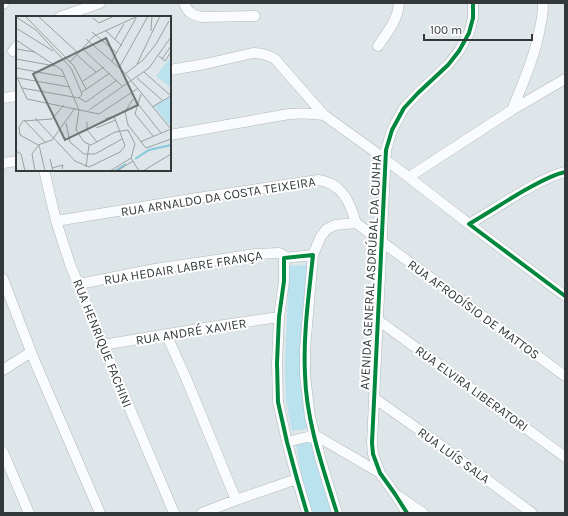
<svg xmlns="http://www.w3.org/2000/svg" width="568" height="516" viewBox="0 0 568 516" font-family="Karla,sans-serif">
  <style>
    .green { fill: #b9e1ee }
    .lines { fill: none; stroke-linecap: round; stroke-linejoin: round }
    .minor-casing { stroke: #b1b8ba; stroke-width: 11 }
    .minor { stroke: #fafbfc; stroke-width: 10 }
    .cycleway-casing { stroke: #fff; stroke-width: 6 }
    .cycleway { stroke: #00873e; stroke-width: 4 }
    .labels { text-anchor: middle; stroke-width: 4; stroke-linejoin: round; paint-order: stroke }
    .street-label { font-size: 13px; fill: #33393b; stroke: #fff }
    .inset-river { fill: none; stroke: #85c7db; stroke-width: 2 }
    .inset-road { fill: none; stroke: #9aa1a3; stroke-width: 1 }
    .view { fill: #6f7678; fill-opacity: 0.15; stroke: #6f7678; stroke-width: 2 }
    .inset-edge { fill: none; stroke: #33393b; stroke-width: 2 }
  </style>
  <rect width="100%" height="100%" fill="#dee6e9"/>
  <!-- green -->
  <path class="green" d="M 310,265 L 301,380 L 311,428 L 292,431 L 286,400 L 285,367 L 289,266 Z
    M 302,440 L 313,444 L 334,513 L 313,513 L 303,483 L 296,445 Z"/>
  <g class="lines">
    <defs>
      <path id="minor" d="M 184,3 C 187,12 192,15 202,17 L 255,16
        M 3,4 L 4,3
        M 60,17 L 100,3
        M 378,46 C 387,33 398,20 399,3
        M 13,51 L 17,46
        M 170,70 L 205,64 L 253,53 C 262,53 268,55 275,59 L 324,115 L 385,159 L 469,224 L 565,296
        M 3,98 L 17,96
        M 512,110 C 523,83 535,56 540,28 C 542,19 543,11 543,3
        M 170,135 L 289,114 C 301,113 312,113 324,115
        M 3,163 L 17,161
        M 44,170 L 56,221 L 70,264 L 103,345 L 174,513
        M 409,177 L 512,110 L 565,79
        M 56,221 L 191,199 L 318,180 C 342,183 350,202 356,223
        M 469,224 C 488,213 506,201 525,190 C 538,183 551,175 565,172
        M 284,258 L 284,281 L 279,317 L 277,363 L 278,402 L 287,442 L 297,479 L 307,513
        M 284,258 L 313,255
        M 3,279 L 35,362 L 100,513
        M 79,284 L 155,269 L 256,254 L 279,253 L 283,255 L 284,258
        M 378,320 L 565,457
        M 166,334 L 186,378 L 236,500
        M 103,345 L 204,328 L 279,317
        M 3,370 L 31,352
        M 374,398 L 432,439 L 532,513
        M 287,442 L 315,435 L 380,473
        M 3,452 L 29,513
        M 398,496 L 423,513
        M 202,513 L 236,500 L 297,479
        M 337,513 L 321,461 L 310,417 L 305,375 L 305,349 L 313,255 L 321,236 L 327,229 L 335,225 L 356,223 L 565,376
        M 407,513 L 395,494 L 380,473 L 373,454 L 372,443 L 386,150 L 392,130 L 404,108 L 418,93 L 448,65 L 459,51 L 469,33 L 473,18 L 473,3"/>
    </defs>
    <!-- minor casing -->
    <use href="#minor" class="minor-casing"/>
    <!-- minor -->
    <use href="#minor" class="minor"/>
    <defs>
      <path id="cycleway" d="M 565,172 C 551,175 538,183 525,190 C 506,201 488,213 469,224 L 565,296
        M 307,513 L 297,479 L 287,442 L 278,402 L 277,363 L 279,317 L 284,281 L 284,258 L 313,255 C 309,294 303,334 305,374 C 306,421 323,468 337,513
        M 407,513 L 395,494 L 380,473 L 373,454 L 372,443 L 386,150 L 392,130 L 404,108 L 418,93 L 448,65 L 459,51 L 469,33 L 473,18 L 473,3"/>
    </defs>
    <!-- cycleway casing -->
    <use href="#cycleway" class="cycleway-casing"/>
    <!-- cycleway -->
    <use href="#cycleway" class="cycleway"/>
  </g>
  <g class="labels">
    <!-- street labels -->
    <g class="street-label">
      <text transform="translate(218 196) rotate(-9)" y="5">RUA ARNALDO DA COSTA TEIXEIRA</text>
      <text transform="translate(183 267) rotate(-9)" y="5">RUA HEDAIR LABRE FRANÇA</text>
      <text transform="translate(370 272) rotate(-87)" y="5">AVENIDA GENERAL ASDRÚBAL DA CUNHA</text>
      <text transform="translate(474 309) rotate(36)" y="5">RUA AFRODÍSIO DE MATTOS</text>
      <text transform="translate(191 331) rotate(-9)" y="5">RUA ANDRÉ XAVIER</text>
      <text transform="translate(103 343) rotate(68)" y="5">RUA HENRIQUE FACHINI</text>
      <text transform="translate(472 388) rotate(36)" y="5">RUA ELVIRA LIBERATORI</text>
      <text transform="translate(454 455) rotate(36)" y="5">RUA LUÍS SALA</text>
    </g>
  </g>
  <!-- overview -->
  <g transform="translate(16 16)">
    <rect width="155" height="155" fill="#dee6e9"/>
    <path d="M 155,41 L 155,72 L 140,60 ZM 155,80 L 155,111 L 138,90 Z" fill="#b9e1ee"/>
    <path class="inset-river" d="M 119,143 L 133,134 L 155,129M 99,155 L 110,148"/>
    <path class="inset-road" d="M 9,0 L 58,50 L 70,73M 22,0 L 62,37M 0,1 L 20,14 L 55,52 L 66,78 L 63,82 L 6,72M 77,2 L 83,7 L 98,0M 0,12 L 37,35M 89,14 L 106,30M 135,15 L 136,0M 76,16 L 101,37M 70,23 L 108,56 L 155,113M 99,23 L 108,8M 0,24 L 46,54 L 63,94 L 60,114 L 68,126 L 75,129 L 99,116 L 112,114 L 119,128 L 115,142 L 123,155M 0,33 L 19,36M 67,33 L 107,71M 61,39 L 80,56M 143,40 L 149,45 L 155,36M 0,43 L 39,50M 146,43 L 155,30M 96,45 L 120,2M 54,46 L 78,20 L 122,0M 121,48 L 144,0M 0,52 L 49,61M 103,52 L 132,0M 128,56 L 155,80M 109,58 L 127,44 L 140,28 L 153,5M 0,59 L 11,83 L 83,98 L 121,73M 2,62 L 54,71M 121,62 L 146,84M 67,65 L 88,51M 66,76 L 94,57M 125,78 L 119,98 L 137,120M 63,82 L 70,86 L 101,64M 122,88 L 145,117M 48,89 L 36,103 L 7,105 L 3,111 L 4,119 L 22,129 L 36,124 L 59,92M 136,91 L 155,80M 73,94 L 133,52 L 155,21M 19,102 L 59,145 L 73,151 L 104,136 L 109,130 L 98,100 L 89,103M 8,104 L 30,127M 71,106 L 71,114 L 81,126M 50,107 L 54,126 L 68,138 L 79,138 L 106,123M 112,109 L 130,132 L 155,123M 112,109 L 109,96 L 117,83M 80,112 L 100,104M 124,126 L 155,113M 23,129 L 29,155M 0,135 L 5,138 L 9,155M 34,143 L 37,155M 70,151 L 73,129M 36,152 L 47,149 L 46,153M 19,155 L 16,138 L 22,130M 94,155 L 115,142M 101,155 L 117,145M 127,155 L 155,138"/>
    <path class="view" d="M 90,22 L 122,89 L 49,124 L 17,58 Z"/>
    <rect width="155" height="155" class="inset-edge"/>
  </g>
  <!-- border -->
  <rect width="568" height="516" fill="none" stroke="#33393b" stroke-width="8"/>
  <!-- scale -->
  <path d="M424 34v6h108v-6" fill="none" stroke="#33393b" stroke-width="2"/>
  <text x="430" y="34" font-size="12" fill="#33393b" stroke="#ffffff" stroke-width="3" paint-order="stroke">100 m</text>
</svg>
